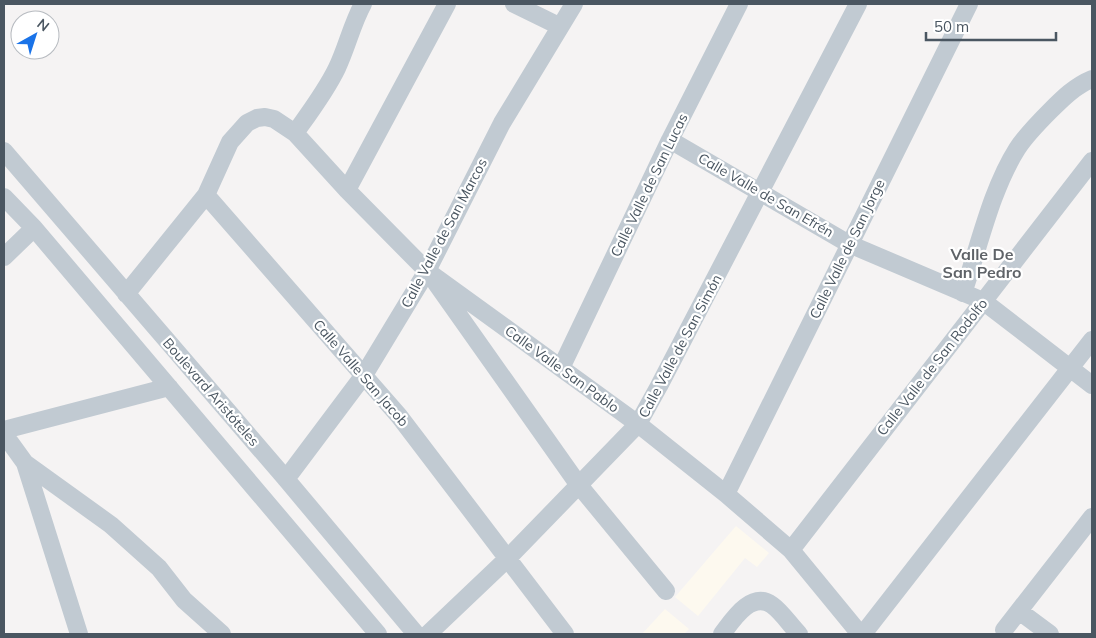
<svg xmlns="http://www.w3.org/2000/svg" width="1096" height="638" viewBox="0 0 1096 638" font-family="Mulish,sans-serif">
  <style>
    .commercial { fill: #fdf9ef }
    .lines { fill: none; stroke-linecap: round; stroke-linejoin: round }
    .minor { stroke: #c1cad2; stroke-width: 18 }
    .labels { text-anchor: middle; stroke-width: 4.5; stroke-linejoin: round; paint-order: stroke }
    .street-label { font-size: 14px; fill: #4a5661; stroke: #fff }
    .quarter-label { font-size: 16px; font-weight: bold; fill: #5f6368; stroke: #fff }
  </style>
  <rect width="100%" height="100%" fill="#f5f3f3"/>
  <!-- commercial -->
  <path class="commercial" d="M 736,526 L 769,553 L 757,567 L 745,558 L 698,616 L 675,597 Z
    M 665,609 L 689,629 L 684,634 L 642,634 Z"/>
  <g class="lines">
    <!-- minor -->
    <path class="minor" d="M 514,4 L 559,26
      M 295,133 C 310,112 326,91 337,68 C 347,47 352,24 363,4
      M 670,140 L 849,244 L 983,301 L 1092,385
      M 4,151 L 286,479 L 416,634
      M 347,190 L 447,4
      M 206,195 L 399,416 L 565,634
      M 4,197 L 34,228 L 378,634
      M 4,257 L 34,228
      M 436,283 L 578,484 L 666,591
      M 963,293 C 979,247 991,190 1017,149 C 1026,135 1038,123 1050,111 C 1063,98 1075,86 1092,79
      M 126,294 L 206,195 L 230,142 L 247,123 L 257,118 L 265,117 L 274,119 L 295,133 L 347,190 L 427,271 L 638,424 L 726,494 L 791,550 L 860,634
      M 561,368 L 670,140 L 739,4
      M 4,430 L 169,387
      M 4,434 L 25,463 L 111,525 L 159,568 L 184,600 L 222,634
      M 25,463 L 79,634
      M 286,479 L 364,375 L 427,271 L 502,123 L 574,4
      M 726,494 L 969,4
      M 791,550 L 1092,161
      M 1019,611 L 1050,634
      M 1004,630 L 1092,517
      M 428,634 L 508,558 L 638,424 L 659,386 L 858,4
      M 722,634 C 732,621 751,590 772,605 C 782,612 790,625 799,634
      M 863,634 L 1092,340"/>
  </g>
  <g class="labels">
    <!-- street labels -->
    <g class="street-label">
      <text transform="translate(649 185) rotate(-64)" y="5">Calle Valle de San Lucas</text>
      <text transform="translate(766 195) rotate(30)" y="5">Calle Valle de San Efrén</text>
      <text transform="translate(444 233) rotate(-62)" y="5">Calle Valle de San Marcos</text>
      <text transform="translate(847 249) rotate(-64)" y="5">Calle Valle de San Jorge</text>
      <text transform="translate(680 346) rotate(-62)" y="5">Calle Valle de San Simón</text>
      <text transform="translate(932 367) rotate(-52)" y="5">Calle Valle de San Rodolfo</text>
      <text transform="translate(562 369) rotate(36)" y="5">Calle Valle San Pablo</text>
      <text transform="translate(361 373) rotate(49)" y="5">Calle Valle San Jacob</text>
      <text transform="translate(211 392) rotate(49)" y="5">Boulevard Aristóteles</text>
    </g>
    <!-- quarter labels -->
    <g class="quarter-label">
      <text x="982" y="260">Valle De<tspan x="982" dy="18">San Pedro</tspan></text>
    </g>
  </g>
  <!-- border -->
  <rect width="1096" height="638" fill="none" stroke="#4a5661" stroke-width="10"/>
  <!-- north arrow -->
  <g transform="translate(35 35) rotate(39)"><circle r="24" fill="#ffffff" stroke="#b7bbc0"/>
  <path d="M0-4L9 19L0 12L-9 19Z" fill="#1a73e8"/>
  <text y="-8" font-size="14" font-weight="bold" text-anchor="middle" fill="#4a5661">N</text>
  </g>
  <!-- scale -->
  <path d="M926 32v8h130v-8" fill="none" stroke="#4a5661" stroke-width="2.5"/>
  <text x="934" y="32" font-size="15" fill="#4a5661" stroke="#ffffff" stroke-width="4" paint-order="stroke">50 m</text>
</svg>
